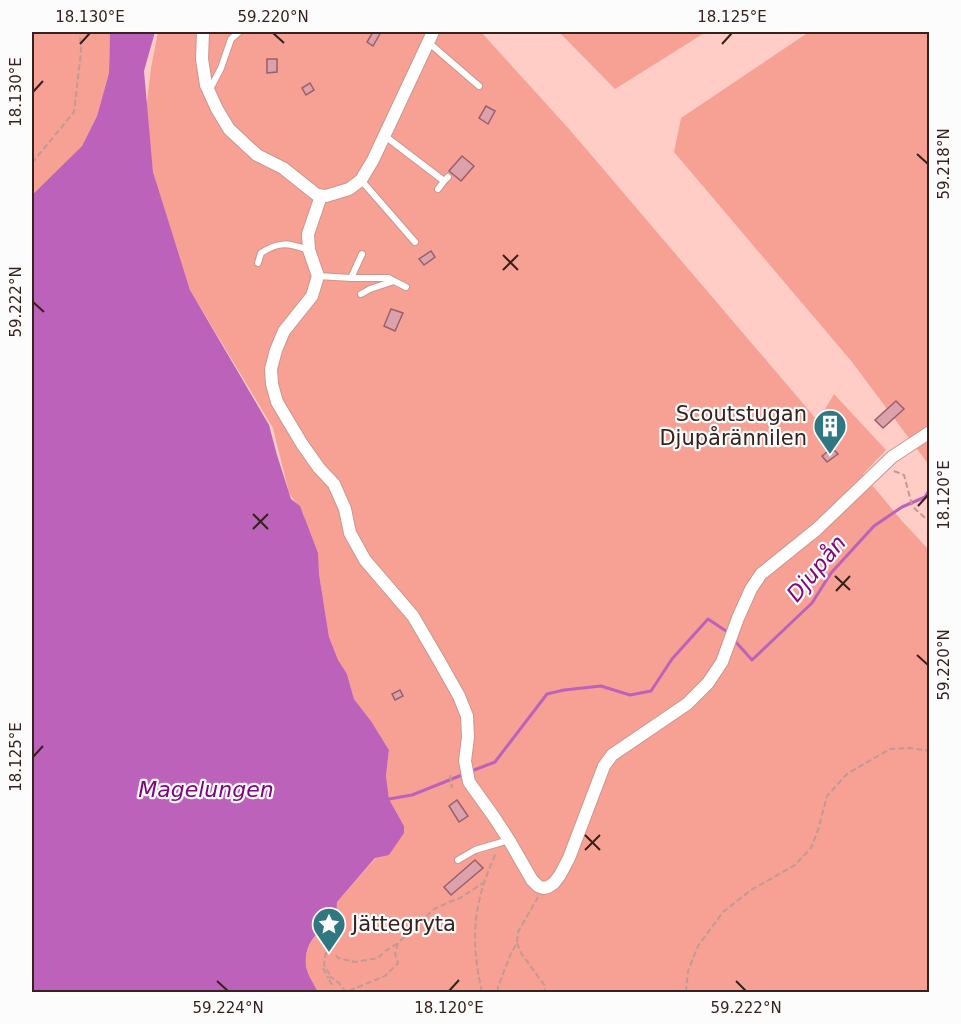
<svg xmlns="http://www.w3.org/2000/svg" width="961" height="1024" viewBox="0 0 961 1024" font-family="'DejaVu Sans',sans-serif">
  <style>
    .green { fill: #f7a195 }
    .water { fill: #bd62ba }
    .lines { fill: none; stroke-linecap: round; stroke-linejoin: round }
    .stream { stroke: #bd62ba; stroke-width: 3 }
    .building { fill: #dda1ab; stroke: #97606a; stroke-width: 1.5 }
    .service-casing { stroke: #ce948b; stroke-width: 8 }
    .minor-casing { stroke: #ce948b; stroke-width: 14 }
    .path { stroke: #c29993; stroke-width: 2; stroke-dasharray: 6 3; stroke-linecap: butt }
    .service { stroke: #fff; stroke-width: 6 }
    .minor { stroke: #fff; stroke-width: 12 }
    .ticks { fill: none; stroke: #37211d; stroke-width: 2 }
    .labels { text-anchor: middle; stroke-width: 4.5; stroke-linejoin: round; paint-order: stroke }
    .poi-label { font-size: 21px; fill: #37211d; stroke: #fcfcfc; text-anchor: end }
    .water-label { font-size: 22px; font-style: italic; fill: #800680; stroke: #fcfcfc }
    .neatline { fill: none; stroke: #37211d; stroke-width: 2 }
    .ticks-label { font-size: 15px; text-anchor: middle; fill: #37211d }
  </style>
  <rect width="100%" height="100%" fill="#ffcdc6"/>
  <!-- green -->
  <path class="green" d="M 32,32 L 110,32 L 109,73 L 97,116 L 82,146 L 32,195 Z
    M 158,32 L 481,32 L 569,129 L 818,421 L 834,394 L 886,450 L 863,474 L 902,521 L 929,550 L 929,992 L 318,992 C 314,984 307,974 306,966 C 304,941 318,933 336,920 L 337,902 L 404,826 L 389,799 L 386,776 L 389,750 L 371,721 L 354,699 L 347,674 L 338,661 L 329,637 L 319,574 L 303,513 L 289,493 L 273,428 L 190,290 L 166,216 L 153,172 L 146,110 L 151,68 Z
    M 559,32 L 706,32 L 615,89 Z
    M 809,32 L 929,32 L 929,465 L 852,362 L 674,152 L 681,118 Z"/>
  <!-- water -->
  <path class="water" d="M 110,32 L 155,32 L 144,71 L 153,172 L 190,290 L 269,425 L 277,455 L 291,499 L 300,506 L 318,553 L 319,574 L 329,637 L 338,660 L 347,674 L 354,699 L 371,721 L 389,750 L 386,776 L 389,799 L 404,826 L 404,833 L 389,855 L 375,858 L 337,902 L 336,920 C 318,932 304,941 306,966 C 307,974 314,984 318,992 L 32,992 L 32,195 L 82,146 L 97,116 L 109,73 Z"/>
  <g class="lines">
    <!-- stream -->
    <path class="stream" d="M 735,641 L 752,660 L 812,603 L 831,573 L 874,526 L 902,507 L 925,497 L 930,489
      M 474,770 L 495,762 L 547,694 L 564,690 L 601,686 L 630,695 L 651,691 L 672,659 L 708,619 L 726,631
      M 389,799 L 412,795 L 462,775"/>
  </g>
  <!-- building -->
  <path class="building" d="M 373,32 L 381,32 L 373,46 L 367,42 Z
    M 267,59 L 277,59 L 277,72 L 267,73 Z
    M 310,83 L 314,90 L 306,95 L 302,88 Z
    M 486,106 L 495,111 L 488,124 L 479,118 Z
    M 462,156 L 474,166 L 461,181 L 449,171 Z
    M 431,251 L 435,257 L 424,265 L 419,259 Z
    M 391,309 L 403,313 L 395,331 L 384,326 Z
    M 896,401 L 904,409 L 883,428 L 875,420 Z
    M 832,448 L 838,454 L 827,462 L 822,456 Z
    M 400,690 L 403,696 L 395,700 L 392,694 Z
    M 457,800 L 468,816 L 459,822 L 449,806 Z
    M 475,860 L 483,868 L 451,895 L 444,887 Z"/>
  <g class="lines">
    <defs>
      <path id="service" d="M 428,42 L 479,86
        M 209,91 L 221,68 L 231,39 L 239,32
        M 385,136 L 444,181 L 448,177
        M 361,180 L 415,242
        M 438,189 L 444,181
        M 258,263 L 261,253 C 280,241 288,243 308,250
        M 318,276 L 351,278 L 389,278 L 394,281 L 406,287
        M 351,278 L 362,254
        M 361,294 L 370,289 L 394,281
        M 458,860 L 475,850 L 509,840"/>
      <path id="minor" d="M 203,32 L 202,59 L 206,85 L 217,109 L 229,129 L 257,155 L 283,168 L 317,195 L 326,196 L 349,189 L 361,180 L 373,160 L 433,32
        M 321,196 L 308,234 L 309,250 L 318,276 L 312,296 L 284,331 L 276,350 L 271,369 L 272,384 L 277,402 L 302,444 L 319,468 L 334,484 L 345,509 L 350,533 L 365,560 L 413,616 L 441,664 L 459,696 L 467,716 L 468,737 L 465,761 L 469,782 L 494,817 L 509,840 L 532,880 L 538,886 L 543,888 L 548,887 L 554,883 L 560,875 L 569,858 L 604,766 L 612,755 L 687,704 L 708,683 L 722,662 L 738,618 L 751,589 L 761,574 L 817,529 L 892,457 L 930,432"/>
    </defs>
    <!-- service casing -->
    <use href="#service" class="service-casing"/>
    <!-- minor casing -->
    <use href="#minor" class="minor-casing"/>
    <!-- path -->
    <path class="path" d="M 32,163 L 74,112 L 81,52 L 80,32
      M 894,471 L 904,475 L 912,505 L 915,509 L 930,522
      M 450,775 L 452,788
      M 517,943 L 521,953 L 545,986 L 545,992
      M 326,952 L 324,964 L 331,977
      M 336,955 L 338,958 L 355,962 L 378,958 L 384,952 L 398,943
      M 323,968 L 328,978
      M 332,985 L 328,978 L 331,977 L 338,982 L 346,992 L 385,976 L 398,963 L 395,954 L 398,943 L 434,909 L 449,902 L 460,898 L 483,883
      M 482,992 C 470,939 473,903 496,853
      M 498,992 L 498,987 L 511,953 L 517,943 L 518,932 L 538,897
      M 686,992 L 688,971 L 698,946 L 723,912 L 751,890 L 795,865 L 811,848 L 818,830 L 827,796 L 847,774 L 890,749 L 910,748 L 930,751"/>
    <!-- service -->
    <use href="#service" class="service"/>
    <!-- minor -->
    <use href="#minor" class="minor"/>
  </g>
  <!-- ticks -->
  <path class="ticks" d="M 273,33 L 284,43M 80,44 L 90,33M 722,44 L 732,33M 33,92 L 43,81M 917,154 L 928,164M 503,255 L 518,270M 503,270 L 518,255M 33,302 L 44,312M 918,506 L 928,495M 253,514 L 268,529M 253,529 L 268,514M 835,576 L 850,590M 836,591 L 850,576M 917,655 L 928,665M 33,757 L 43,746M 585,835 L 600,850M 585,850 L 600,835M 217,981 L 228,991M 736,981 L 746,991M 449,991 L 459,980"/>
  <!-- icons -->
  <defs>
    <symbol id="building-pin" viewBox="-11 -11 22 30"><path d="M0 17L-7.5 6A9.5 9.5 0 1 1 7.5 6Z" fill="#307782" stroke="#fcfcfc"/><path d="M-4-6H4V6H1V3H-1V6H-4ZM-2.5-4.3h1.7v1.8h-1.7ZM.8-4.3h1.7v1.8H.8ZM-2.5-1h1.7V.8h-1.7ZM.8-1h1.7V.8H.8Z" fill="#fff"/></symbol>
    <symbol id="sight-pin" viewBox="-11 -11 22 30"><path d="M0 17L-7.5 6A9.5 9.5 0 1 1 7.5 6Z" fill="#307782" stroke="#fcfcfc"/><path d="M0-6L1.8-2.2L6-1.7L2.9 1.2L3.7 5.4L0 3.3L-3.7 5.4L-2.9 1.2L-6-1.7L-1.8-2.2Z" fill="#fff"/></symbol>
  </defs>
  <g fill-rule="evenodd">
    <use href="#building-pin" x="811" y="407" width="38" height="52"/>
    <use href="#sight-pin" x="310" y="905" width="38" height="52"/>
  </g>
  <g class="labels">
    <!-- poi labels -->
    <g class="poi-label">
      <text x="807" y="421">Scoutstugan<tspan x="807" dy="24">Djupårännilen</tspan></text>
      <text x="352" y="931" text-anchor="start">Jättegryta</text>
    </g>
    <!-- water labels -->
    <g class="water-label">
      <text transform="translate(816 568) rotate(-50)" y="8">Djupån</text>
      <text x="206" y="797">Magelungen</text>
    </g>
  </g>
  <!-- border -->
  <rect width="961" height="1024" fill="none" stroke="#fcfcfc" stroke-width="66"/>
  <rect x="33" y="33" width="895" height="958" class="neatline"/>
  <g class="ticks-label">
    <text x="90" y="22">18.130°E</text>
    <text x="273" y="22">59.220°N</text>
    <text x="732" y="22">18.125°E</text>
    <text transform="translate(16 92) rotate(-90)" y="5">18.130°E</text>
    <text transform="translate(944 164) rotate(-90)" y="5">59.218°N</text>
    <text transform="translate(16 302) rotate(-90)" y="5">59.222°N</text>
    <text transform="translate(944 495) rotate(-90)" y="5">18.120°E</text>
    <text transform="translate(944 665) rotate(-90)" y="5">59.220°N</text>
    <text transform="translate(16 757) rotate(-90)" y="5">18.125°E</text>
    <text x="228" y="1013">59.224°N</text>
    <text x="449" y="1013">18.120°E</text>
    <text x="746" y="1013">59.222°N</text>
  </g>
</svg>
